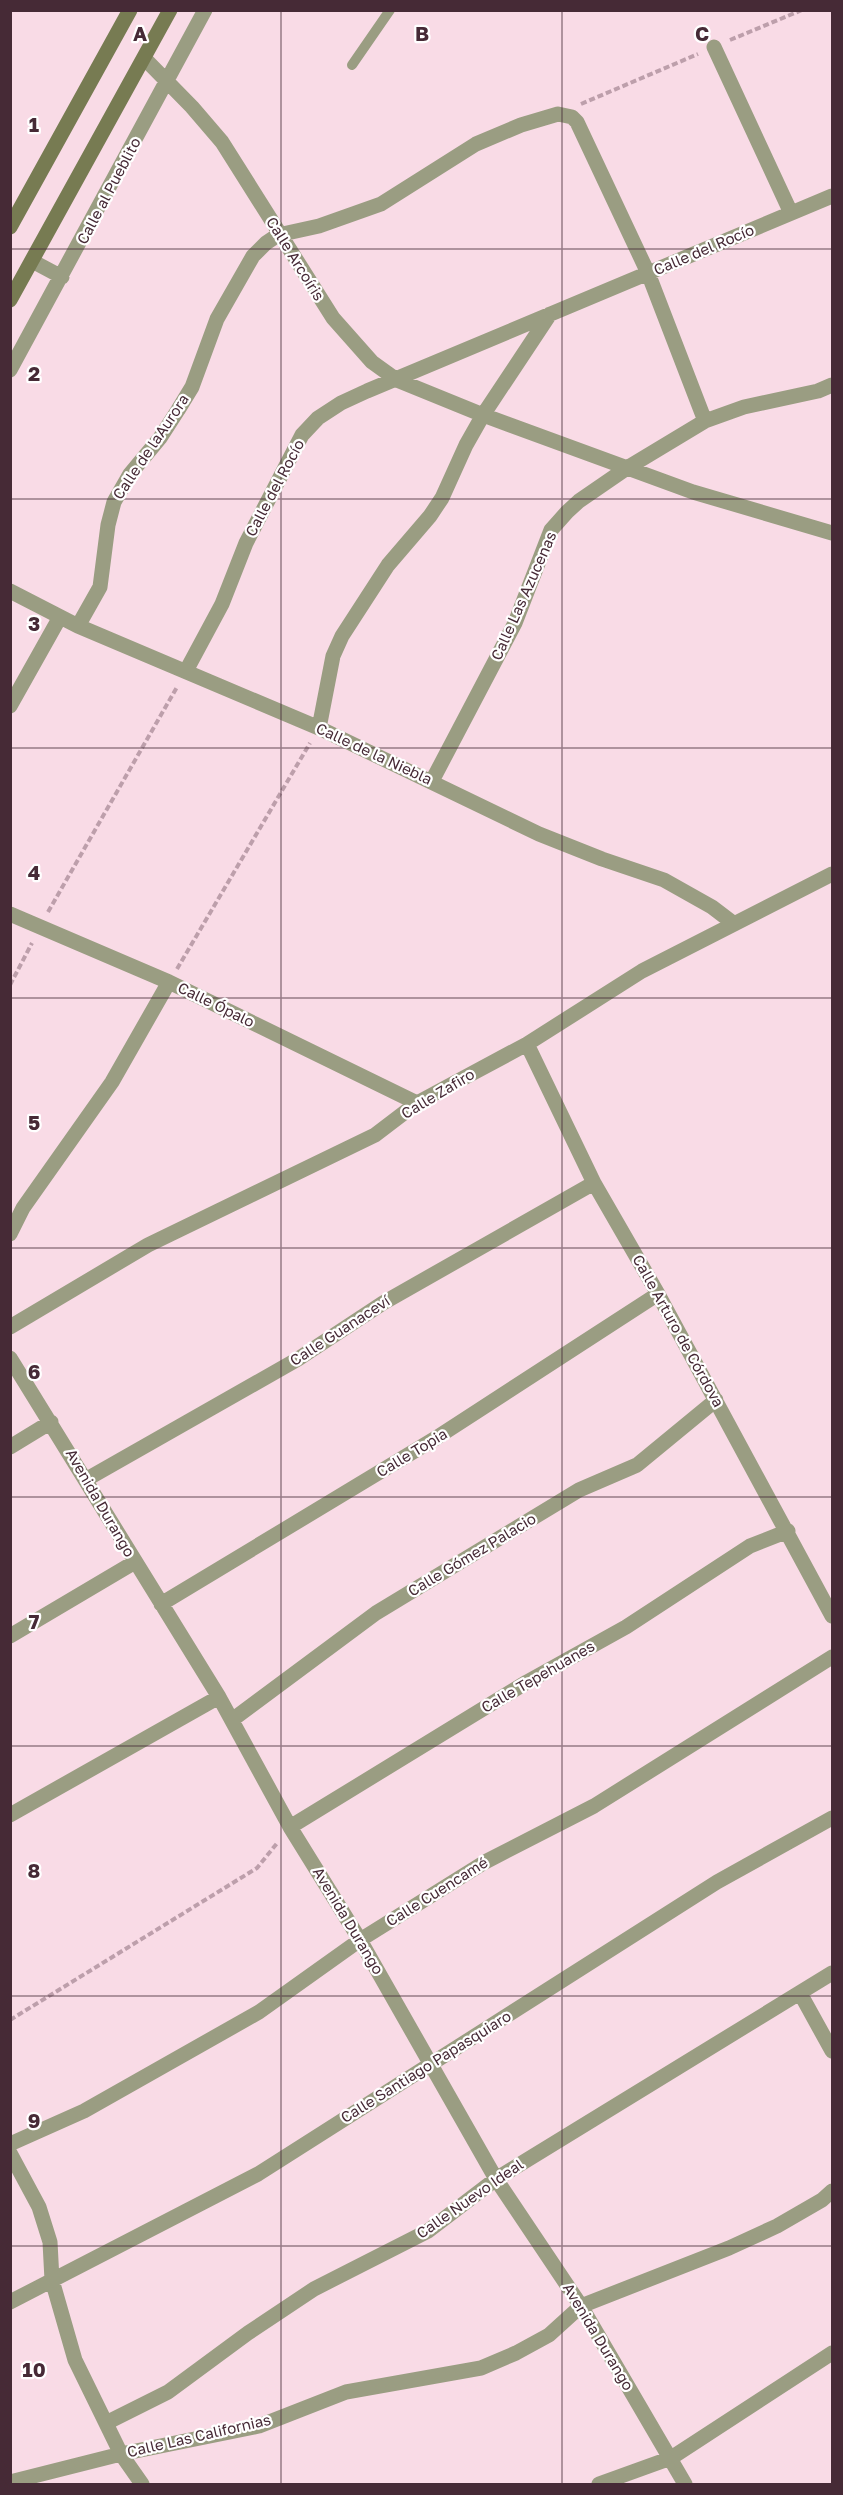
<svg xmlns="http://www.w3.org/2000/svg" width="843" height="2495" viewBox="0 0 843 2495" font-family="'Golos Text',sans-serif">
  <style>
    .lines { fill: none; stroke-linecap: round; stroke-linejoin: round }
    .path { stroke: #bd9fab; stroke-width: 4; stroke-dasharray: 6 3; stroke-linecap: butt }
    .service { stroke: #9a9d82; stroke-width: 10 }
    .minor { stroke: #9a9d82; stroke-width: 15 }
    .secondary { stroke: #777b52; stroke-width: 15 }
    .grid { fill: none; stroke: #462a36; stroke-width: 1.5; stroke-opacity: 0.55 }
    .labels { text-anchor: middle; stroke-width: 4.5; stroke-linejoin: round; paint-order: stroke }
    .street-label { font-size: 15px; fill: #462a36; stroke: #fff }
    .grid-label { font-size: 20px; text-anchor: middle; font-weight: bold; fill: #462a36; stroke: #fff; stroke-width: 4.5; stroke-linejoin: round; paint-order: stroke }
  </style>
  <rect width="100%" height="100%" fill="#f9dbe6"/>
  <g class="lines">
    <!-- path -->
    <path class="path" d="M 730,40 L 802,10
      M 581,104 L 698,54
      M 48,912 L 177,687
      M 177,969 L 310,743
      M 10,985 L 32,943
      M 10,2020 L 257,1868 L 278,1842"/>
    <!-- service -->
    <path class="service" d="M 352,65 L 390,10"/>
    <!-- minor -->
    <path class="minor" d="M 714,47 L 791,213
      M 145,59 L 192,107 L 222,142 L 333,318 L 372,362 L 397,380 L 483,415 L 693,492 L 832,533
      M 32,261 L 62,277
      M 10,370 L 205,10
      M 10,591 L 78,626 L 319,728 L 539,834 L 602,859 L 664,880 L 712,907 L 733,923
      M 78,626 L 100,587 L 108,525 L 114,502 L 130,474 L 160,438 L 178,410 L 192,387 L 217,319 L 253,256 L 266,243 L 278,235 L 319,226 L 381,204 L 476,144 L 521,125 L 558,114 L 572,117 L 577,122 L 648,273 L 705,421
      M 186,671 L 222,604 L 246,543 L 302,435 L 318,418 L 341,403 L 367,391 L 832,196
      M 10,706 L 60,617
      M 319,728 L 333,656 L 342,636 L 388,565 L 430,516 L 442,498 L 466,445 L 483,415 L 550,314
      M 432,781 L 515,623 L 551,530 L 567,512 L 579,501 L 627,468 L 705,421 L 744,407 L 818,391 L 832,385
      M 10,914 L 169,982 L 417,1103
      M 527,1044 L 594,1183 L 658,1294 L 832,1616
      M 10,1234 L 23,1208 L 112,1082 L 169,982
      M 10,1327 L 148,1245 L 375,1135 L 417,1103 L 527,1044 L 642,971 L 832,874
      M 10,1358 L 219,1697 L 290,1827 L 360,1940 L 496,2179 L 581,2306 L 685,2484
      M 10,1447 L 51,1422
      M 87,1479 L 298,1359 L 383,1303 L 594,1183
      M 161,1604 L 436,1438 L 658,1294
      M 10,1636 L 135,1562
      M 232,1720 L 376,1613 L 579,1490 L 637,1465 L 716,1400
      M 10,1815 L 219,1697
      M 290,1827 L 527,1682 L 626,1627 L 750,1546 L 788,1531
      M 800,1993 L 832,2051
      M 10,2144 L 84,2111 L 259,2012 L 360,1940 L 485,1862 L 594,1806 L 832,1657
      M 10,2153 L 39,2207 L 50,2242 L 52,2280 L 75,2360 L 121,2454 L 142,2484
      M 10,2302 L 258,2174 L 717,1882 L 832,1818
      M 106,2423 L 168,2392 L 248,2333 L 314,2289 L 428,2231 L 496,2179 L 832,1973
      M 10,2482 L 121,2454 L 259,2426 L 346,2392 L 481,2368 L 516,2353 L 549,2335 L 581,2306 L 729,2248 L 777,2226 L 822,2200 L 832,2191
      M 599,2484 L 671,2458 L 832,2353"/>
    <!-- secondary -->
    <path class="secondary" d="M 10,227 L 130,10
      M 10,300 L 170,10"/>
  </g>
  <!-- grid -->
  <path class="grid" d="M 281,10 L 281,2484M 562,10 L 562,2484M 10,249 L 832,249M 10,499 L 832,499M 10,748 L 832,748M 10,998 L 832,998M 10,1248 L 832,1248M 10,1497 L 832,1497M 10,1746 L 832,1746M 10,1996 L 832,1996M 10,2246 L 832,2246"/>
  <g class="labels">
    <!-- street labels -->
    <g class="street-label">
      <text transform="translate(109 191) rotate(-62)" y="5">Calle al Pueblito</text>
      <text transform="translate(704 250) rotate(-23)" y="5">Calle del Rocío</text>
      <text transform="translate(295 259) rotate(58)" y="5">Calle Arcoíris</text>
      <text transform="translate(151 447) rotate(-56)" y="5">Calle de laAurora</text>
      <text transform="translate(275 488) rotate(-62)" y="5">Calle del Rocío</text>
      <text transform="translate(524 596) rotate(-66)" y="5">Calle Las Azucenas</text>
      <text transform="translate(374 754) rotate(25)" y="5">Calle de la Niebla</text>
      <text transform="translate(216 1005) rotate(26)" y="5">Calle Ópalo</text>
      <text transform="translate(438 1094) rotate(-31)" y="5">Calle Zafiro</text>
      <text transform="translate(340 1331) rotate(-33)" y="5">Calle Guanaceví</text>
      <text transform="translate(678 1331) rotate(61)" y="5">Calle Arturo de Córdova</text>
      <text transform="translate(412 1453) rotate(-31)" y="5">Calle Topia</text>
      <text transform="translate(100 1503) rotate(60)" y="5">Avenida Durango</text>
      <text transform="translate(472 1555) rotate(-31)" y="5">Calle Gómez Palacio</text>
      <text transform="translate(538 1677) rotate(-30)" y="5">Calle Tepehuanes</text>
      <text transform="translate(437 1892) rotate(-32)" y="5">Calle Cuencamé</text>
      <text transform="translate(348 1921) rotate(59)" y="5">Avenida Durango</text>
      <text transform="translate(426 2067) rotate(-32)" y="5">Calle Santiago Papasquiaro</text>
      <text transform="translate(470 2199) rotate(-35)" y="5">Calle Nuevo Ideal</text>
      <text transform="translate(598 2337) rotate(59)" y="5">Avenida Durango</text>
      <text transform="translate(199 2436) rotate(-13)" y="5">Calle Las Californias</text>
    </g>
  </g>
  <g class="grid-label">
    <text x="140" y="41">A</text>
    <text x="422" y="41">B</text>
    <text x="702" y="41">C</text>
    <text x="34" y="132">1</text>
    <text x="34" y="381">2</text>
    <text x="34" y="631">3</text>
    <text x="34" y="880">4</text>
    <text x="34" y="1130">5</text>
    <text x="34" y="1379">6</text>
    <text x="34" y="1629">7</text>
    <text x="34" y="1878">8</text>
    <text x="34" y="2128">9</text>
    <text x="34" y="2377">10</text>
  </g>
  <!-- border -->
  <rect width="843" height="2495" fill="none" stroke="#462a36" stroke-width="24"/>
</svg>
